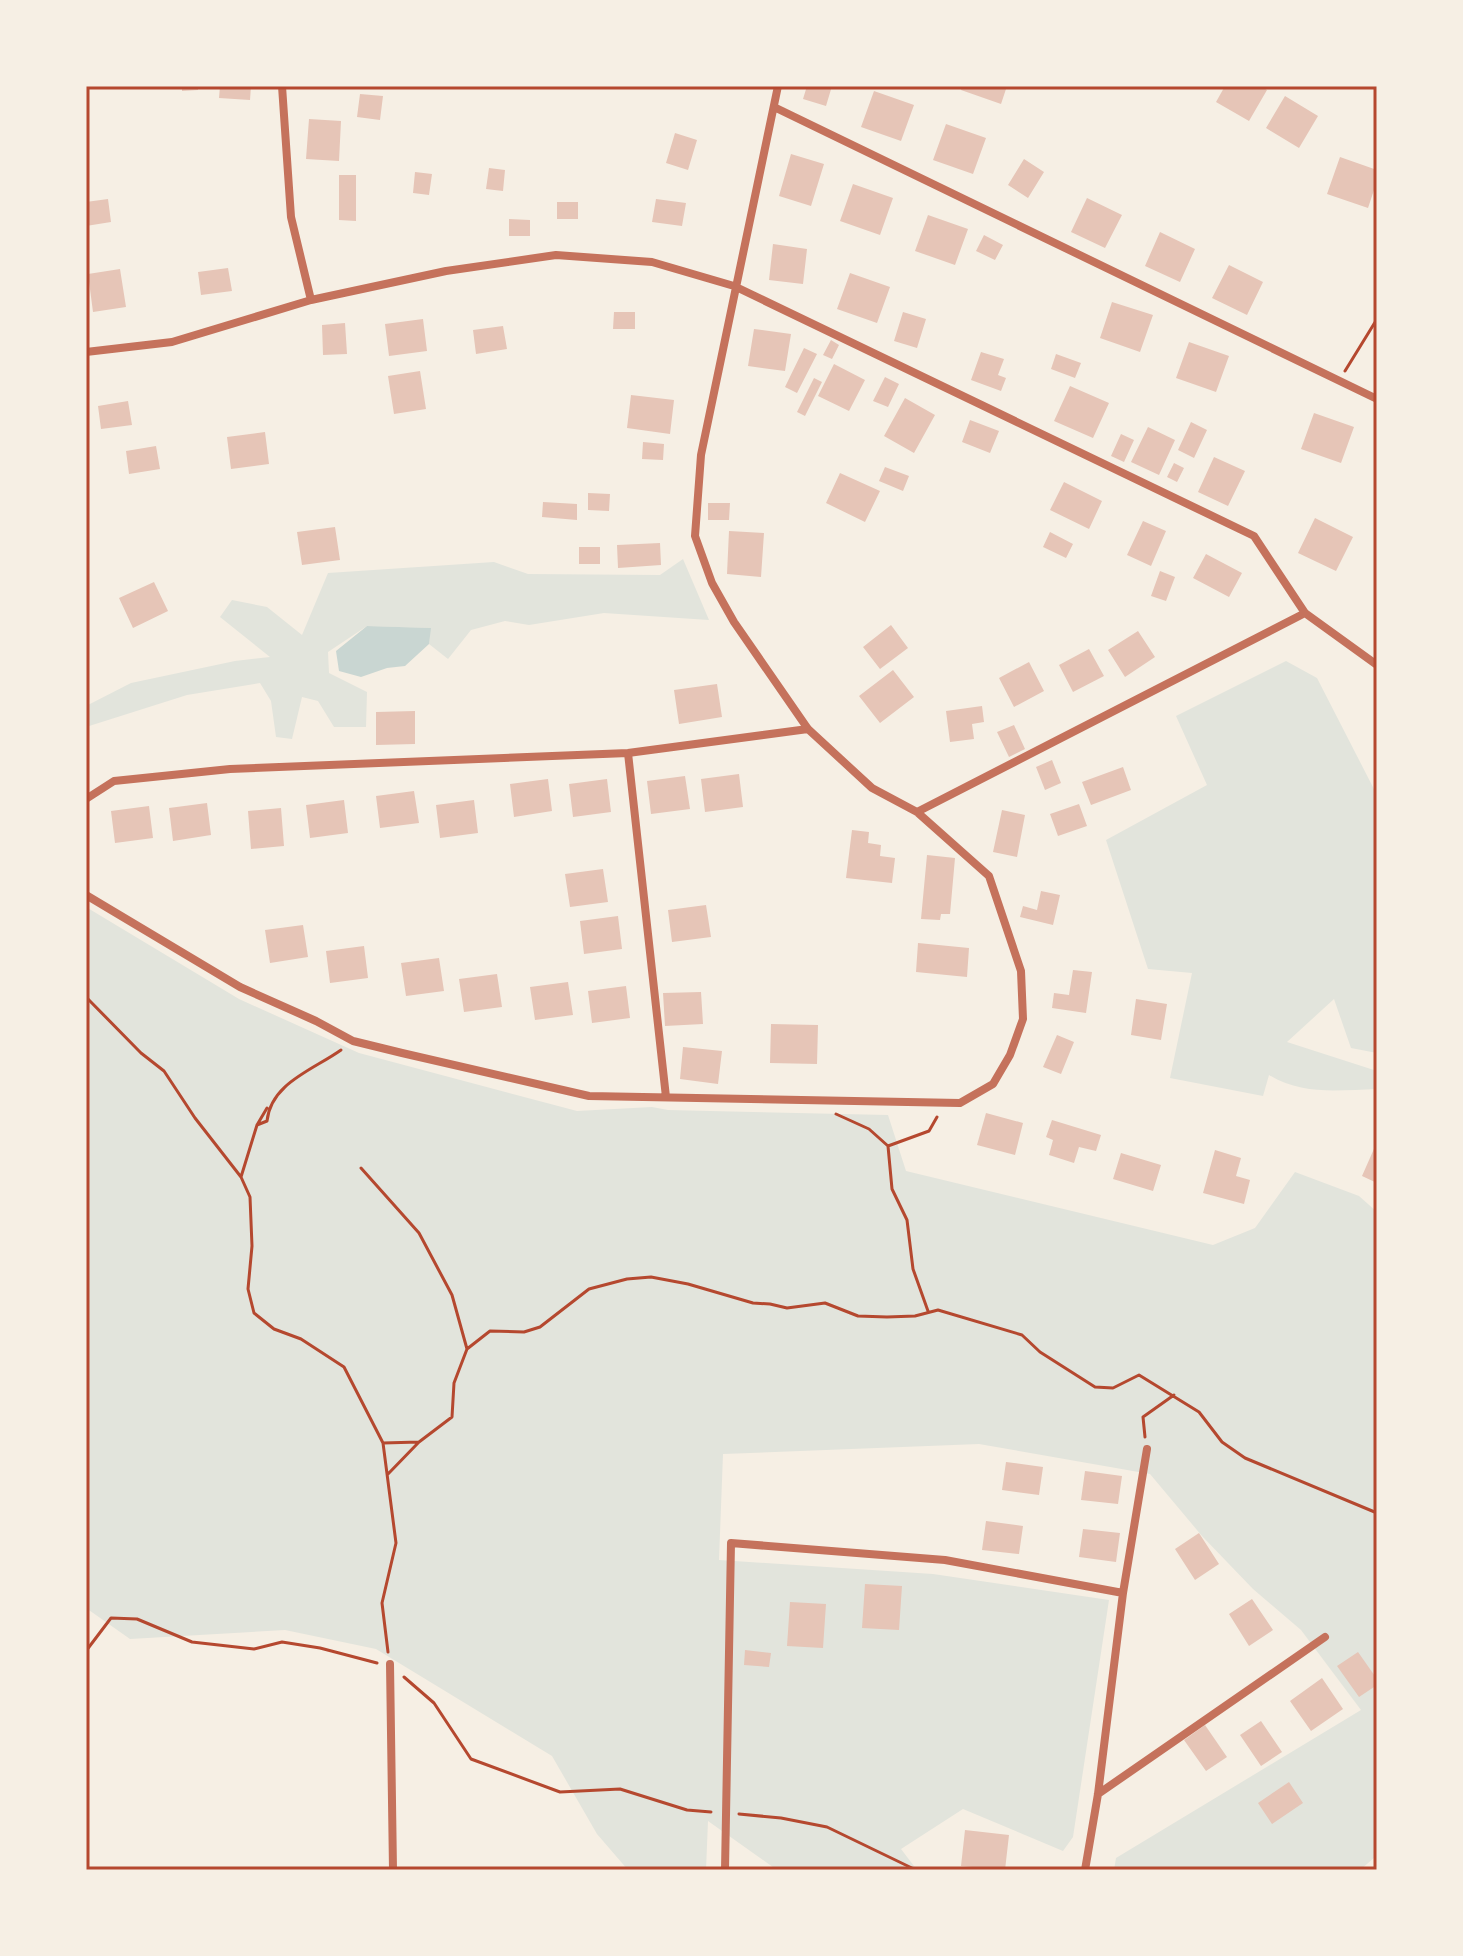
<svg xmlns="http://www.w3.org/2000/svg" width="1463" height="1956" viewBox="0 0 1463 1956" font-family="'Noto Sans',sans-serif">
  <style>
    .green { fill: #e2e4dc }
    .water { fill: #c9d6d2 }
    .building { fill: #e6c5b7 }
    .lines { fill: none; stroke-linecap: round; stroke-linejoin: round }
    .path { stroke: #b5482f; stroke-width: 3 }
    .minor { stroke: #c5725c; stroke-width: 8 }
    .neatline { fill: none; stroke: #b5482f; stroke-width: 3 }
  </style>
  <rect width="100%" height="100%" fill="#f6efe4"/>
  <!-- green -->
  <path class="green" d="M 683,559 L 709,620 L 604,613 L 529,625 L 505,621 L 471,630 L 448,659 L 429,644 L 430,628 L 367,626 L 328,652 L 329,673 L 367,692 L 366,727 L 334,727 L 318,701 L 302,697 L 292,739 L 276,737 L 271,701 L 260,683 L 187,695 L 86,727 L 86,706 L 131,683 L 235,661 L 270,657 L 220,617 L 232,600 L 267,607 L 302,635 L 328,573 L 494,562 L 528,574 L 660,575 Z
    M 1286,661 L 1317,678 L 1377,795 L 1377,1053 L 1351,1048 L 1334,999 L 1287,1042 L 1377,1071 L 1377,1089 C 1340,1090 1303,1096 1269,1075 L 1263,1096 L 1170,1078 L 1192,973 L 1148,969 L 1106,840 L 1207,785 L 1176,716 Z
    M 86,907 L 239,999 L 359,1053 L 577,1111 L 652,1107 L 668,1110 L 888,1115 L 906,1171 L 1213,1245 L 1255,1228 L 1295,1172 L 1359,1196 L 1377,1212 L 1377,1859 L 1375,1857 L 1360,1870 L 1114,1870 L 1116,1858 L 1361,1710 L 1301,1630 L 1253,1589 L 1202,1536 L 1150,1474 L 979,1444 L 723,1454 L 719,1560 L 933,1574 L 1109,1600 L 1073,1837 L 1063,1851 L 963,1809 L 901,1849 L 917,1870 L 777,1870 L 708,1821 L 706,1870 L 628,1870 L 597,1834 L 552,1756 L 376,1649 L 285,1630 L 130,1639 L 86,1608 Z"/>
  <!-- water -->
  <path class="water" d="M 367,626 L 431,628 L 429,644 L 405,666 L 387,668 L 361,677 L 339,671 L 336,651 Z"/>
  <!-- building -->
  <path class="building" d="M 182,86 L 198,86 L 198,90 L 182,91 Z
    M 220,86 L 251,86 L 250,100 L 219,98 Z
    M 807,86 L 832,86 L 826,106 L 803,99 Z
    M 962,86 L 1007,86 L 1001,104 L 961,90 Z
    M 1225,86 L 1261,86 L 1267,90 L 1249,121 L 1216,102 Z
    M 874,91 L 914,105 L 901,141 L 861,127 Z
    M 360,94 L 383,96 L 380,120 L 357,117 Z
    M 1285,96 L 1318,116 L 1299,148 L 1266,128 Z
    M 309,119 L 341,121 L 339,161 L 306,159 Z
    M 946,124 L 986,138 L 973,174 L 933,160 Z
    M 675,133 L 697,140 L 688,170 L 666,163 Z
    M 791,154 L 824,164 L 811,206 L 779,196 Z
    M 1340,157 L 1377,170 L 1377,181 L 1368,208 L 1327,194 Z
    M 1024,159 L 1044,172 L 1028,198 L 1008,185 Z
    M 489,168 L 505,170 L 503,191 L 486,189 Z
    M 415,172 L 432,174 L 429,195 L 413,193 Z
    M 339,175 L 356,175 L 356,221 L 339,220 Z
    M 853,184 L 893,198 L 880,235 L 840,221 Z
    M 1087,198 L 1122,215 L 1105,248 L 1071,232 Z
    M 108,199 L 111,222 L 86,226 L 86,202 Z
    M 656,199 L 686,203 L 682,226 L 652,222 Z
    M 557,202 L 578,202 L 578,219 L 557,219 Z
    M 928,215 L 968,229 L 955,265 L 915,251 Z
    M 509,219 L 530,220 L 530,236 L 509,236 Z
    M 1160,232 L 1195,249 L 1180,282 L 1145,266 Z
    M 984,235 L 1003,245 L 995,260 L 976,251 Z
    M 773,244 L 807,249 L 803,284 L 769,280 Z
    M 1229,265 L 1263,282 L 1247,315 L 1212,298 Z
    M 228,268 L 232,291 L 201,295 L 198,272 Z
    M 120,269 L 126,307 L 93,312 L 88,274 Z
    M 850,273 L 890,287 L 877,323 L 837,309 Z
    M 1112,302 L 1153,315 L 1140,352 L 1100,338 Z
    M 614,312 L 635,312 L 635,329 L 613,329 Z
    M 903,312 L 926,319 L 917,348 L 894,341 Z
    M 423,319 L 427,351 L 389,356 L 385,324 Z
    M 345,323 L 347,354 L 323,355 L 322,325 Z
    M 503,326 L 507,349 L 476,354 L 473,330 Z
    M 754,329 L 791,334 L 785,371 L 748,366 Z
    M 831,340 L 839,345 L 832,359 L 823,355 Z
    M 1189,342 L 1229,356 L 1216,392 L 1176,378 Z
    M 804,348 L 817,354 L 797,393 L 785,387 Z
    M 981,352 L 1004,359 L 998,375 L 1006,378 L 1001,391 L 971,380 Z
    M 1056,354 L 1081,363 L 1075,378 L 1051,369 Z
    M 834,364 L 865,380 L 849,411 L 818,396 Z
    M 420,371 L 426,409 L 394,414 L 388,376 Z
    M 885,377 L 899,384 L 888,407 L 873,401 Z
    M 814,378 L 822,382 L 805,416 L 797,412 Z
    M 1070,386 L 1109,403 L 1093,438 L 1054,421 Z
    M 631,395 L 674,400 L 670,434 L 627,428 Z
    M 905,398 L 935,415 L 914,453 L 884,436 Z
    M 128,401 L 132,425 L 101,429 L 98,406 Z
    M 1314,413 L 1354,427 L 1341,463 L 1301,449 Z
    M 970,420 L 999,431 L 990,453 L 962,442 Z
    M 1191,422 L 1207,430 L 1194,458 L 1178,450 Z
    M 1148,427 L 1175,440 L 1159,475 L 1131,462 Z
    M 265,432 L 269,464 L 231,469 L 227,437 Z
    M 1121,434 L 1134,440 L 1124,462 L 1111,456 Z
    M 643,442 L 664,444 L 663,460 L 642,459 Z
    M 156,446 L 160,469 L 129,474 L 126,451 Z
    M 1214,457 L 1245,471 L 1228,506 L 1198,492 Z
    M 1174,463 L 1184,468 L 1177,482 L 1167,477 Z
    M 885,467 L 909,476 L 903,491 L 879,481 Z
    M 840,473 L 880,491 L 865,522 L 826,503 Z
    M 1064,482 L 1102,501 L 1089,529 L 1050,510 Z
    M 588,493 L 610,494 L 609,511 L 588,510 Z
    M 543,502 L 577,504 L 577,520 L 542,517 Z
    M 708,503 L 730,503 L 729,520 L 708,520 Z
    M 1315,518 L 1353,537 L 1336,571 L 1298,553 Z
    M 1143,521 L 1166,531 L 1151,566 L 1127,555 Z
    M 335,527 L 340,560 L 302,565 L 297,532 Z
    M 729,531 L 764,533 L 761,577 L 727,574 Z
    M 1050,532 L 1073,544 L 1066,558 L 1043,547 Z
    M 660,543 L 661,565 L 618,568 L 617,545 Z
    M 579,547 L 600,547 L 600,564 L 579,564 Z
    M 1206,554 L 1242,573 L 1229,597 L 1193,578 Z
    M 1160,571 L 1175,577 L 1166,601 L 1151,596 Z
    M 154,582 L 168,611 L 133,628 L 119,598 Z
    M 891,625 L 908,648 L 880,669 L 863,647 Z
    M 1138,631 L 1155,657 L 1125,677 L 1108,650 Z
    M 1089,649 L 1104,676 L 1073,692 L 1059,665 Z
    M 1029,662 L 1044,691 L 1014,707 L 999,678 Z
    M 893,670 L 914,697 L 880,723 L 859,696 Z
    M 717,684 L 722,717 L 679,724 L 674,690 Z
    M 982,706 L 984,722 L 972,724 L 974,739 L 950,742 L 946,711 Z
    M 415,711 L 415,744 L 376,745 L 376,712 Z
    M 1014,725 L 1025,749 L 1009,757 L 997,732 Z
    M 1052,760 L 1061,783 L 1045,790 L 1036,767 Z
    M 1123,767 L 1131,790 L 1091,805 L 1082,782 Z
    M 739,774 L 743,807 L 705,812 L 701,779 Z
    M 685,776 L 690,809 L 651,814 L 647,781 Z
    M 548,779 L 552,811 L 514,817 L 510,784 Z
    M 607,779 L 611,812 L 573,817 L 569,784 Z
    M 414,791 L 419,823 L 380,828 L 376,796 Z
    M 344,800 L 348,833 L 310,838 L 306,805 Z
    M 474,800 L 478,833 L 440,838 L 436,805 Z
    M 207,803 L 211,835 L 173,841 L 169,808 Z
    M 1079,804 L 1087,826 L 1058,836 L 1050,814 Z
    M 149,806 L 153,838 L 115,843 L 111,811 Z
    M 281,808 L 284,846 L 251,849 L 248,811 Z
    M 1002,810 L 1025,815 L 1017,857 L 993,852 Z
    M 852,830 L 869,832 L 868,843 L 881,845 L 880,856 L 895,858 L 892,883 L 846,878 Z
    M 927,855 L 955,858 L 950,914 L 941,914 L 940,920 L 921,919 Z
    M 603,869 L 608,902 L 570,907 L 565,874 Z
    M 1041,891 L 1060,895 L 1053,925 L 1020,917 L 1023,906 L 1037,910 Z
    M 706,905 L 711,937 L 672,942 L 668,910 Z
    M 618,916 L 622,949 L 584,954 L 580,921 Z
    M 303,925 L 308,957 L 270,963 L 265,930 Z
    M 918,943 L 969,948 L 967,977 L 916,972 Z
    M 364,946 L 368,978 L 330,983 L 326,951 Z
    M 439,958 L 444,991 L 406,996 L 401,963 Z
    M 1073,970 L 1092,972 L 1086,1013 L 1052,1008 L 1054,993 L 1069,995 Z
    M 497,974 L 502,1007 L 464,1012 L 459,979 Z
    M 568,982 L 573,1015 L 535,1020 L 530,987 Z
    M 626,986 L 630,1018 L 592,1023 L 588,991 Z
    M 701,992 L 703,1024 L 665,1026 L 663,993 Z
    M 1136,999 L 1167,1004 L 1161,1040 L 1131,1035 Z
    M 771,1024 L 818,1025 L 817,1064 L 770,1063 Z
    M 1057,1035 L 1074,1042 L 1061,1074 L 1043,1067 Z
    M 683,1047 L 722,1051 L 718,1084 L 680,1079 Z
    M 986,1113 L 1023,1123 L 1015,1155 L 977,1145 Z
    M 1052,1120 L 1101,1135 L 1096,1151 L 1079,1147 L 1074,1163 L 1049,1155 L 1053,1140 L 1046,1137 Z
    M 1377,1142 L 1377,1183 L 1362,1176 Z
    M 1215,1150 L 1241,1158 L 1236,1176 L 1250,1180 L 1244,1204 L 1203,1193 Z
    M 1121,1153 L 1161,1165 L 1153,1191 L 1113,1179 Z
    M 1006,1462 L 1043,1467 L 1039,1495 L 1002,1490 Z
    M 1085,1471 L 1122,1476 L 1118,1504 L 1081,1500 Z
    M 986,1521 L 1023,1526 L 1019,1554 L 982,1550 Z
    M 1083,1529 L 1120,1533 L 1116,1562 L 1079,1557 Z
    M 1199,1533 L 1219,1564 L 1195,1580 L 1175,1549 Z
    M 865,1584 L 902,1586 L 899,1630 L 862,1628 Z
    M 1252,1599 L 1273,1630 L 1249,1646 L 1229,1614 Z
    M 790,1602 L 826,1604 L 823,1648 L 787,1646 Z
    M 745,1650 L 771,1653 L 769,1667 L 744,1665 Z
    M 1358,1652 L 1377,1679 L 1377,1685 L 1359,1697 L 1337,1666 Z
    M 1322,1678 L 1343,1709 L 1311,1731 L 1290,1701 Z
    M 1261,1721 L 1282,1752 L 1261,1766 L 1240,1735 Z
    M 1205,1725 L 1227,1757 L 1206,1771 L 1184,1740 Z
    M 1289,1782 L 1303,1803 L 1272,1824 L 1258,1803 Z
    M 965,1830 L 1009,1835 L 1005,1870 L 961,1866 Z"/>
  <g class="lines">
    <!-- path -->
    <path class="path" d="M 1345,371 L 1377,319
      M 86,997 L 141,1053 L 164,1071 L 195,1118 L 241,1177 L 250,1197 L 252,1246 L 248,1289 L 254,1313 L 274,1329 L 301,1339 L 344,1367 L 383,1443 L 396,1543 L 382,1603 L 388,1652
      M 836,1114 L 869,1129 L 888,1146 L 892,1189 L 907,1220 L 913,1269 L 928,1311
      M 257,1125 L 267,1108
      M 888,1146 L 929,1131 L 937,1117
      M 361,1168 L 419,1233 L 452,1295 L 467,1349
      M 241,1177 L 257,1125 L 267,1121 C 271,1083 313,1070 341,1050
      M 1145,1437 L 1143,1417 L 1174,1395
      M 383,1443 L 419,1442 L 452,1417 L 454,1383 L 467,1349 L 490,1331 L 524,1332 L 540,1327 L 589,1289 L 627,1279 L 651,1277 L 688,1284 L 753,1303 L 770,1304 L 787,1308 L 825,1303 L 858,1316 L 887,1317 L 915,1316 L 938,1310 L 1022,1335 L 1040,1352 L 1095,1387 L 1113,1388 L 1139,1375 L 1199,1412 L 1222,1442 L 1245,1458 L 1377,1513
      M 388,1474 L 419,1442
      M 86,1651 L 111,1618 L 137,1619 L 192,1642 L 254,1649 L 282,1642 L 320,1648 L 377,1663
      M 404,1677 L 434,1703 L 471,1759 L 560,1792 L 620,1789 L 687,1810 L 711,1812
      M 739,1814 L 781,1818 L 827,1827 L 916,1870"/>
    <!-- minor -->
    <path class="minor" d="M 282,86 L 291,217 L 311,300
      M 774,107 L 1377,399
      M 86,352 L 172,342 L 311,300 L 446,271 L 556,255 L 652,262 L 734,286 L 1254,536 L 1305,613 L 1377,665
      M 628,753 L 666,1097
      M 86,799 L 114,781 L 230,769 L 628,753 L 808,729
      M 917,812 L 1305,613
      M 86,895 L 240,987 L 316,1021 L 353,1041 L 402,1053 L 589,1096 L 960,1103 L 993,1084 L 1010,1055 L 1023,1019 L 1021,971 L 989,876 L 917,812 L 872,788 L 808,729 L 734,622 L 712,583 L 695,536 L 701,455 L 778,86
      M 390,1664 L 393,1870
      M 1098,1794 L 1325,1637
      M 725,1870 L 731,1543 L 945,1560 L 1123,1593
      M 1085,1870 L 1098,1794 L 1123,1593 L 1147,1449"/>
  </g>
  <!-- border -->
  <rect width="1463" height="1956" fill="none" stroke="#f6efe4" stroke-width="176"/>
  <rect x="88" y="88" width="1287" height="1780" class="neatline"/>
</svg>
